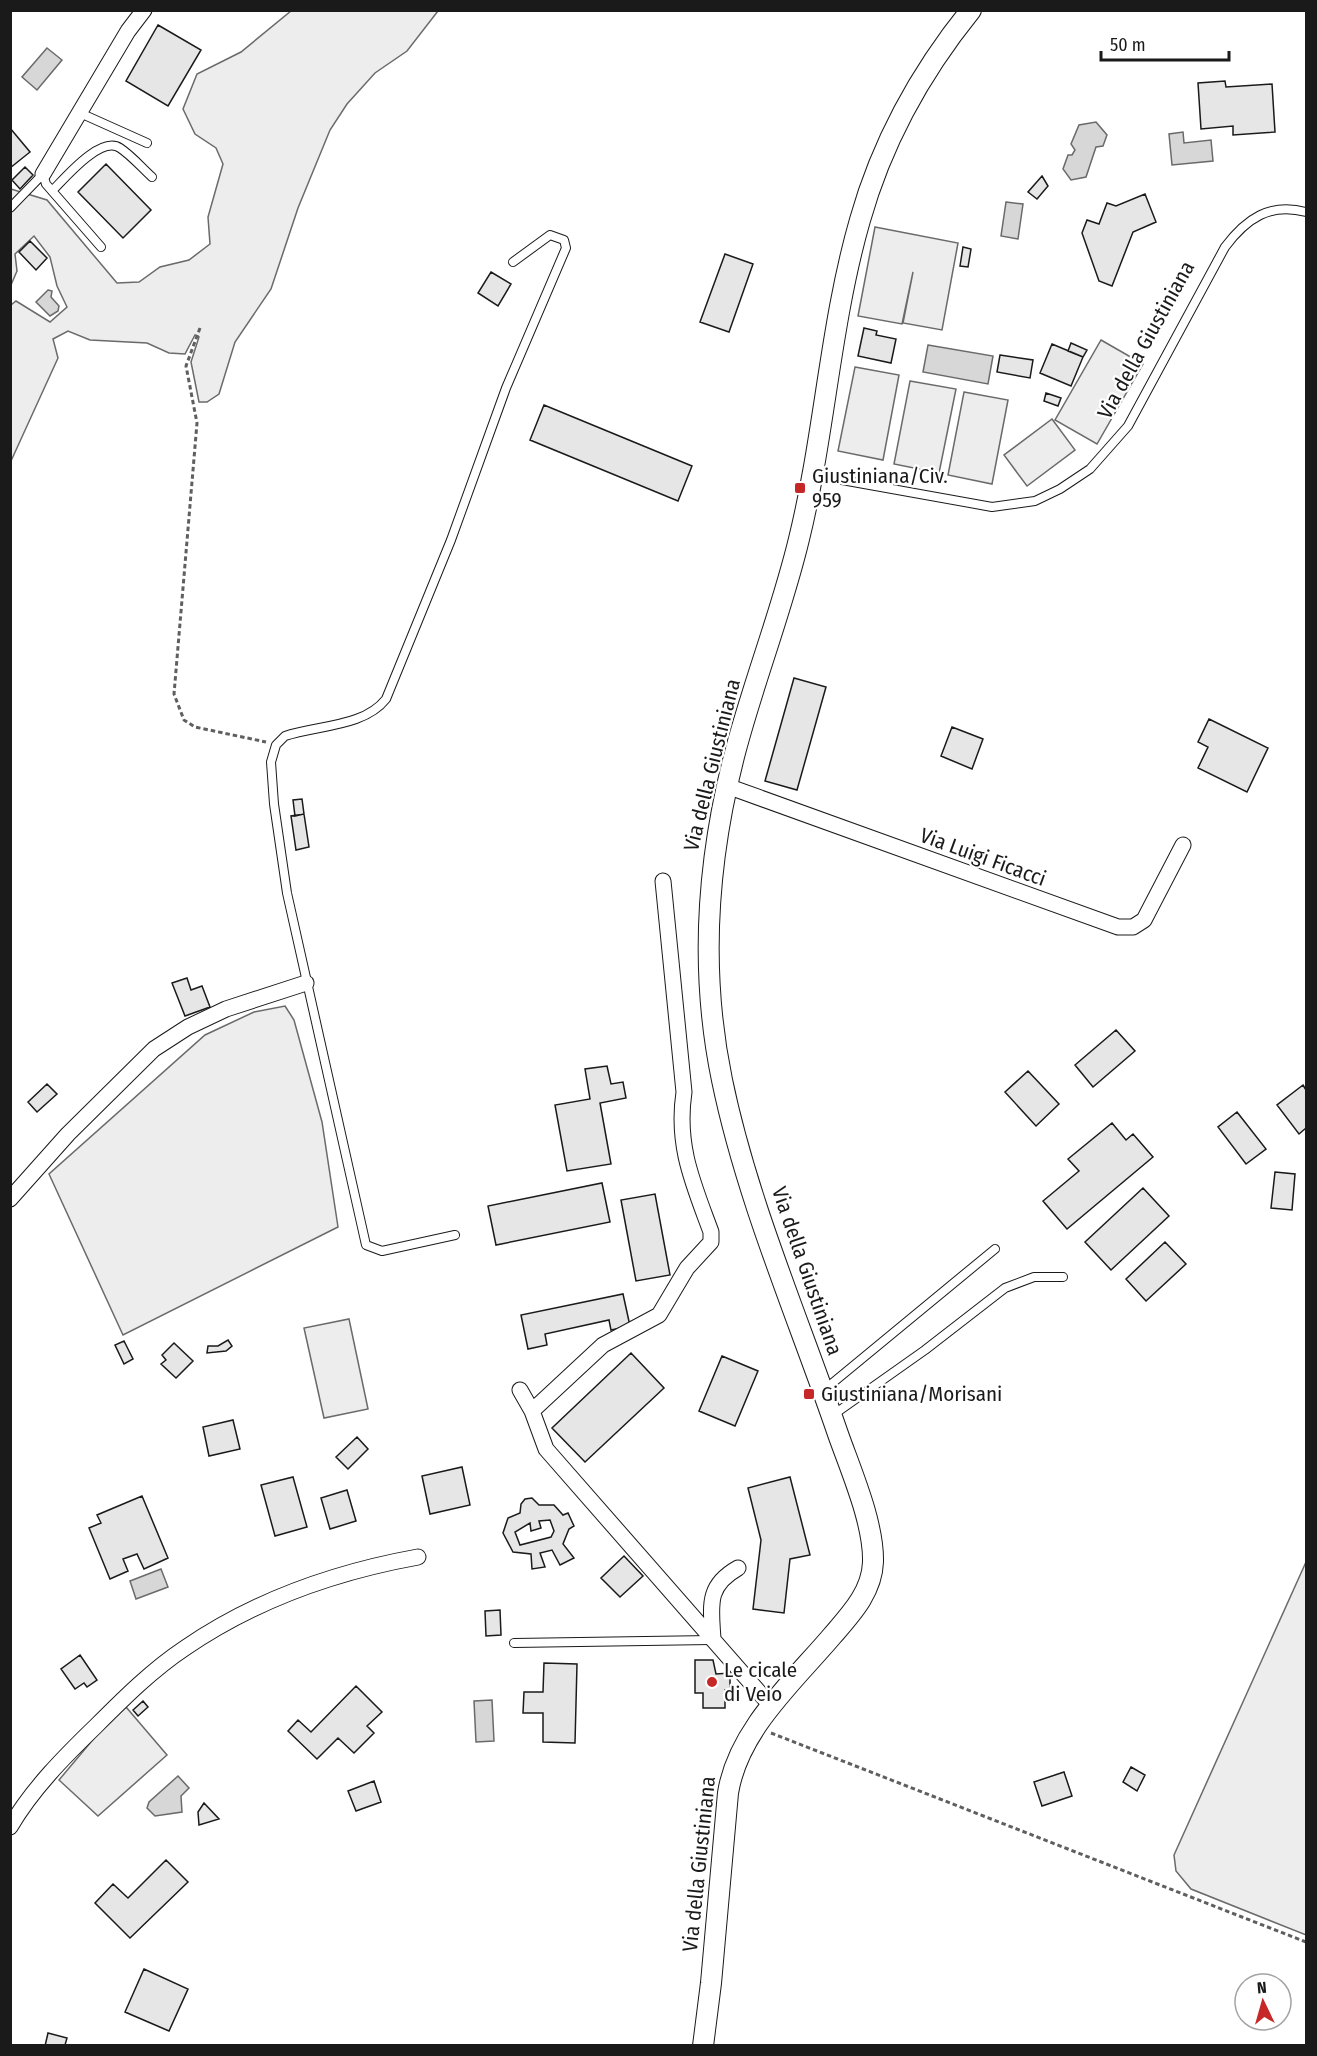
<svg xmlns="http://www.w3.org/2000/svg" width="1317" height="2056" viewBox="0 0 1317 2056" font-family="'Fira Sans Condensed',sans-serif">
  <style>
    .green { fill: #ededed; stroke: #6a6a6a; stroke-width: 1.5 }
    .water { fill: #d7d7d7; stroke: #6a6a6a; stroke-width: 1.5 }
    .building { fill: #e6e6e6; stroke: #1a1a1a; stroke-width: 1.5; fill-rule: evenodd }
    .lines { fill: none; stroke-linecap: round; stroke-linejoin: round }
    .service-casing { stroke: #1a1a1a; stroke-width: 10 }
    .minor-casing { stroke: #1a1a1a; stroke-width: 17 }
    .tertiary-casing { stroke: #1a1a1a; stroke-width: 22 }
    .path { stroke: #5f5f5f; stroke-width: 3; stroke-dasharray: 4.5 3; stroke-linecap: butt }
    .service { stroke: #fff; stroke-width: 8 }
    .minor { stroke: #fff; stroke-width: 15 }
    .tertiary { stroke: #fff; stroke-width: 20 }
    .poi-dot { fill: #c62828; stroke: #fff; stroke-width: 2 }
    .labels { text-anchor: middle; stroke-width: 4.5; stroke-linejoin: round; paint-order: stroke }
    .street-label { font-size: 21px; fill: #1a1a1a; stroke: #fff }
    .poi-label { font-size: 21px; fill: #1a1a1a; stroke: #fff; text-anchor: start }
  </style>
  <rect width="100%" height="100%" fill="#fff"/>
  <!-- green -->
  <path class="green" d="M 291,11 L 438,11 L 407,51 L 375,73 L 347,104 L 330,130 L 298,208 L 271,289 L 235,342 L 219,394 L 207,402 L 199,402 L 191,362 L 199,337 L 195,335 L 185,354 L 169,353 L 147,343 L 90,340 L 68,331 L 53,339 L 58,358 L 11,461 L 11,305 L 16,301 L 50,322 L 67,307 L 57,286 L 50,257 L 34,236 L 15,254 L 17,271 L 11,285 L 11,189 L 47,200 L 117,283 L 139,282 L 160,267 L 189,260 L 210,244 L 208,217 L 223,164 L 216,148 L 195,134 L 183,109 L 197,74 L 241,52 Z
    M 875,227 L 958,243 L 942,330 L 903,323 L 913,272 L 902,324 L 858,316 Z
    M 1101,340 L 1143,364 L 1097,444 L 1055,420 Z
    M 855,367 L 899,375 L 883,460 L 838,451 Z
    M 910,381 L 956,389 L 939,473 L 894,464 Z
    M 964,392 L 1008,400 L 992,484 L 948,475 Z
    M 1052,419 L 1075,450 L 1027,486 L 1004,455 Z
    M 285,1006 L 294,1020 L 322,1122 L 338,1227 L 123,1335 L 49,1174 L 205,1035 L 254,1012 Z
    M 349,1319 L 368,1409 L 324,1418 L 304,1328 Z
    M 1306,1562 L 1306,1935 L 1191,1889 L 1176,1871 L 1174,1855 Z
    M 126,1707 L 167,1755 L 98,1816 L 59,1780 L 101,1730 Z"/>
  <!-- water -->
  <path class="water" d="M 47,48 L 62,60 L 37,90 L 22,77 Z
    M 1096,122 L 1107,135 L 1103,146 L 1096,147 L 1086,177 L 1071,180 L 1063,169 L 1068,155 L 1072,155 L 1075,150 L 1071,144 L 1079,125 Z
    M 1183,132 L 1184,143 L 1211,140 L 1213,161 L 1172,165 L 1169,134 Z
    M 1006,202 L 1023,204 L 1018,239 L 1001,236 Z
    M 48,290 L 52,291 L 51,297 L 59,306 L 58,311 L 50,316 L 36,302 Z
    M 928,345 L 993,356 L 988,384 L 923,372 Z
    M 161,1569 L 168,1587 L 136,1599 L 130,1581 Z
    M 492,1700 L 494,1741 L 476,1742 L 474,1701 Z
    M 178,1776 L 189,1788 L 181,1796 L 182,1812 L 155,1816 L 147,1808 L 149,1802 Z"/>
  <!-- building -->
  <path class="building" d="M 158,25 L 201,50 L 168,106 L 126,81 Z
    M 1225,81 L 1226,87 L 1272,84 L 1275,132 L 1233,135 L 1233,126 L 1201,129 L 1198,83 Z
    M 10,128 L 30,152 L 10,168 Z
    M 106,164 L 151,210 L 123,238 L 78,192 Z
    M 25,167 L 33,175 L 20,189 L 12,180 Z
    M 1042,176 L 1048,186 L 1037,199 L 1028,192 Z
    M 1145,194 L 1156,222 L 1133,232 L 1112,286 L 1099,281 L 1082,233 L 1087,220 L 1099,224 L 1107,203 L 1116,206 Z
    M 30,241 L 47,258 L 36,270 L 19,252 Z
    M 963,247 L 971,249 L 968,267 L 960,266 Z
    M 725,254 L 753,264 L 729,332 L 700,322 Z
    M 491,272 L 511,284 L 498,306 L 478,293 Z
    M 864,328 L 877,331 L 876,335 L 896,339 L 891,363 L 858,356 Z
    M 1071,343 L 1087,350 L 1083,357 L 1068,351 Z
    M 1052,344 L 1083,357 L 1071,386 L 1040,373 Z
    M 1000,355 L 1033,360 L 1030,378 L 997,372 Z
    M 1046,393 L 1061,398 L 1058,406 L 1044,401 Z
    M 544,405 L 692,466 L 678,501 L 530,440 Z
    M 794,678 L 826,687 L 797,790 L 765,781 Z
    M 1209,719 L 1268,748 L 1247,792 L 1198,768 L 1208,747 L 1198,742 Z
    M 952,727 L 983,739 L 972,769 L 941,756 Z
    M 302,799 L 304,814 L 295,816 L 293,800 Z
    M 304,814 L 309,847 L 296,850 L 291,816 Z
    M 187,978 L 191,990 L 202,986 L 210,1007 L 185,1016 L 172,983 Z
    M 1116,1030 L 1135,1051 L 1093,1087 L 1075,1065 Z
    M 607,1066 L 611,1084 L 623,1082 L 626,1098 L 600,1103 L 611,1164 L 567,1171 L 555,1105 L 590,1099 L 585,1069 Z
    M 1028,1071 L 1059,1104 L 1036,1126 L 1005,1092 Z
    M 47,1084 L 57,1094 L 37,1112 L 28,1102 Z
    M 1303,1085 L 1306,1090 L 1306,1128 L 1299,1134 L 1277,1105 Z
    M 1237,1112 L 1266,1149 L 1246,1164 L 1218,1127 Z
    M 1112,1123 L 1126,1140 L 1133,1134 L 1153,1157 L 1067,1229 L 1043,1201 L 1079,1171 L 1068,1159 Z
    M 1275,1172 L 1295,1174 L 1292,1210 L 1271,1208 Z
    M 602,1183 L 610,1222 L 496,1245 L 488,1206 Z
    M 1143,1188 L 1169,1216 L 1111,1270 L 1085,1242 Z
    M 655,1194 L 670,1275 L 636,1281 L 621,1200 Z
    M 1165,1242 L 1186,1264 L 1146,1301 L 1126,1279 Z
    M 623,1294 L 630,1326 L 611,1330 L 609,1320 L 545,1334 L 547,1345 L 528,1349 L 521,1315 Z
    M 228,1340 L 232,1346 L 226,1351 L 207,1353 L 208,1346 L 218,1346 Z
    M 124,1341 L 133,1359 L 124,1364 L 115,1345 Z
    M 174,1343 L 193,1361 L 176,1378 L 161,1364 L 166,1360 L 162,1355 Z
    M 631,1353 L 664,1388 L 585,1462 L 552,1428 Z
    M 722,1356 L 758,1371 L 735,1426 L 699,1411 Z
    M 233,1420 L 240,1449 L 209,1456 L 203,1427 Z
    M 357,1437 L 368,1449 L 348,1469 L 336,1457 Z
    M 462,1467 L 470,1505 L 430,1514 L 422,1476 Z
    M 293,1477 L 307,1527 L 275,1536 L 261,1485 Z
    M 790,1477 L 810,1555 L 790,1559 L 784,1613 L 753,1609 L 761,1540 L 748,1488 Z
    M 347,1490 L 356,1521 L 330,1529 L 321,1498 Z
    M 142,1496 L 168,1558 L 144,1569 L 137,1554 L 123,1559 L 128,1571 L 110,1579 L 89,1528 L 101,1523 L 97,1515 Z
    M 532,1498 L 539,1505 L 554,1505 L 563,1515 L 568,1513 L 574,1526 L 569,1529 L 563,1544 L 574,1558 L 560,1565 L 552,1550 L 540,1553 L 545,1567 L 532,1569 L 531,1554 L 513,1552 L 503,1533 L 508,1518 L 520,1513 L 521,1504 L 525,1499 ZM 550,1520 L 554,1531 L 551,1537 L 520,1545 L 515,1532 L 530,1523 L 531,1531 L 541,1528 L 539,1521 Z
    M 624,1556 L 643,1576 L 620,1597 L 601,1578 Z
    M 500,1610 L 501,1635 L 486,1636 L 485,1611 Z
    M 80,1655 L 97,1680 L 87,1687 L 84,1683 L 75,1689 L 61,1669 Z
    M 695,1660 L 713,1660 L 716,1674 L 730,1673 L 730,1690 L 725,1690 L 725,1708 L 703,1708 L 703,1693 L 695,1693 Z
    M 544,1663 L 577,1664 L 575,1743 L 543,1742 L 543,1713 L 523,1713 L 524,1692 L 543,1692 Z
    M 356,1686 L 382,1712 L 367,1726 L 374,1733 L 354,1753 L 338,1738 L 317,1759 L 288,1731 L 298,1720 L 311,1732 Z
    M 143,1701 L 148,1707 L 138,1716 L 133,1710 Z
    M 1131,1767 L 1145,1775 L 1137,1791 L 1123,1782 Z
    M 1064,1772 L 1072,1796 L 1042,1806 L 1034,1782 Z
    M 374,1781 L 381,1802 L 356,1811 L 348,1791 Z
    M 204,1803 L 219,1819 L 199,1825 L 198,1812 Z
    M 166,1860 L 188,1882 L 130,1938 L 95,1903 L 113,1884 L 128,1898 Z
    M 144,1969 L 188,1989 L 169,2031 L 125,2012 Z
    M 48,2033 L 67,2038 L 65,2045 L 67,2046 L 45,2046 Z"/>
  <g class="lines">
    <defs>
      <path id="service" d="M 80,113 L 147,143
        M 52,191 C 65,178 101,135 120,148 C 132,156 142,168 152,177
        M 10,208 L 43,174 L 46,184 L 101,247
        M 814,475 L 992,507 L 1035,501 L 1060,489 L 1090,469 L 1128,426 L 1225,247 C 1246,219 1270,202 1306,212
        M 455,1235 L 382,1251 L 366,1245 L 287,893 L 274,804 L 271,762 L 276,745 L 285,736 C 318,725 364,727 386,699 L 451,540 L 506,388 L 566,248 L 564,240 L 550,235 L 513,262
        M 824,1390 L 995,1249
        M 833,1415 L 925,1350 L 1005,1288 L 1034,1277 L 1063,1277
        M 514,1643 L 711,1640"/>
      <path id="minor" d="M 43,174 L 128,31 L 144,10
        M 727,786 L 1118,927 L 1133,927 L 1144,920 L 1183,845
        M 663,881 L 684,1092 C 676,1146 693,1183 711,1232 L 711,1242 L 687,1268 L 659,1315 L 603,1345 L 532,1411 L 546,1449 L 772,1707
        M 10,1199 L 68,1134 L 154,1049 L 188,1027 L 226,1009 L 306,983
        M 520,1390 L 532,1411
        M 713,1639 C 711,1606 706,1586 738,1568
        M 10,1827 C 32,1789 65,1756 96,1726 C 124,1698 152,1670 185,1648 C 255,1600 335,1572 418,1557"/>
      <path id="tertiary" d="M 703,2046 L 711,1983 L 728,1793 C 738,1730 793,1682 832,1636 C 851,1614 872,1592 873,1562 C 874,1523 851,1471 838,1434 C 798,1317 747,1201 722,1080 C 699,969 707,858 736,749 C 755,678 782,610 799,539 C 825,433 830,324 860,220 C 882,142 920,73 971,10"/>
    </defs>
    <!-- service casing -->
    <use href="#service" class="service-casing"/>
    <!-- minor casing -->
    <use href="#minor" class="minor-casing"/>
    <!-- tertiary casing -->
    <use href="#tertiary" class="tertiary-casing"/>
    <!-- path -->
    <path class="path" d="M 200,328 L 186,366 L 197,423 L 174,694 L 184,720 L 195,727 L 266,742
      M 771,1733 L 1306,1942"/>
    <!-- service -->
    <use href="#service" class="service"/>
    <!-- minor -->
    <use href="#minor" class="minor"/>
    <!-- tertiary -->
    <use href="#tertiary" class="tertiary"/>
  </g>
  <!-- markers -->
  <g class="poi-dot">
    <rect x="794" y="482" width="12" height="12" rx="3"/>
    <rect x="803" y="1388" width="12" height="12" rx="3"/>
    <circle cx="712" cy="1682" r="6"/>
  </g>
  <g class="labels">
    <!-- street labels -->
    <g class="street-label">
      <text transform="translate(1146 340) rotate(-61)" y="7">Via della Giustiniana</text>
      <text transform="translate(712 765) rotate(-76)" y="7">Via della Giustiniana</text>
      <text transform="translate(983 857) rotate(20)" y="7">Via Luigi Ficacci</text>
      <text transform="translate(807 1271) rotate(71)" y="7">Via della Giustiniana</text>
      <text transform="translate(699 1864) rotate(-84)" y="7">Via della Giustiniana</text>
    </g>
    <!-- poi labels -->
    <g class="poi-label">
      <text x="812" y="483">Giustiniana/Civ.<tspan x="812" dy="24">959</tspan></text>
      <text x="821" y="1401">Giustiniana/Morisani</text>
      <text x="724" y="1677">Le cicale<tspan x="724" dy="24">di Veio</tspan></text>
    </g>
  </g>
  <!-- border -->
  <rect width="1317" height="2056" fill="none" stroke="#1a1a1a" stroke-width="24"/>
  <!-- north arrow -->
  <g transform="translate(1263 2002) rotate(355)"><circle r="28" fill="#ffffff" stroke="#a3a3a3" stroke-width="1.5"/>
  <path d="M0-4.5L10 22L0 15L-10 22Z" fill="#c62828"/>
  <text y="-9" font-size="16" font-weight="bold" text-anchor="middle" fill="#1a1a1a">N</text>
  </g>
  <!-- scale -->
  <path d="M1101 51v9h128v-9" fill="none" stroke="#1a1a1a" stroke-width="3"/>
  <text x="1110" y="51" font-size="18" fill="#1a1a1a" stroke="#ffffff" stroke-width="4.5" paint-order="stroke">50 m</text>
</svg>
